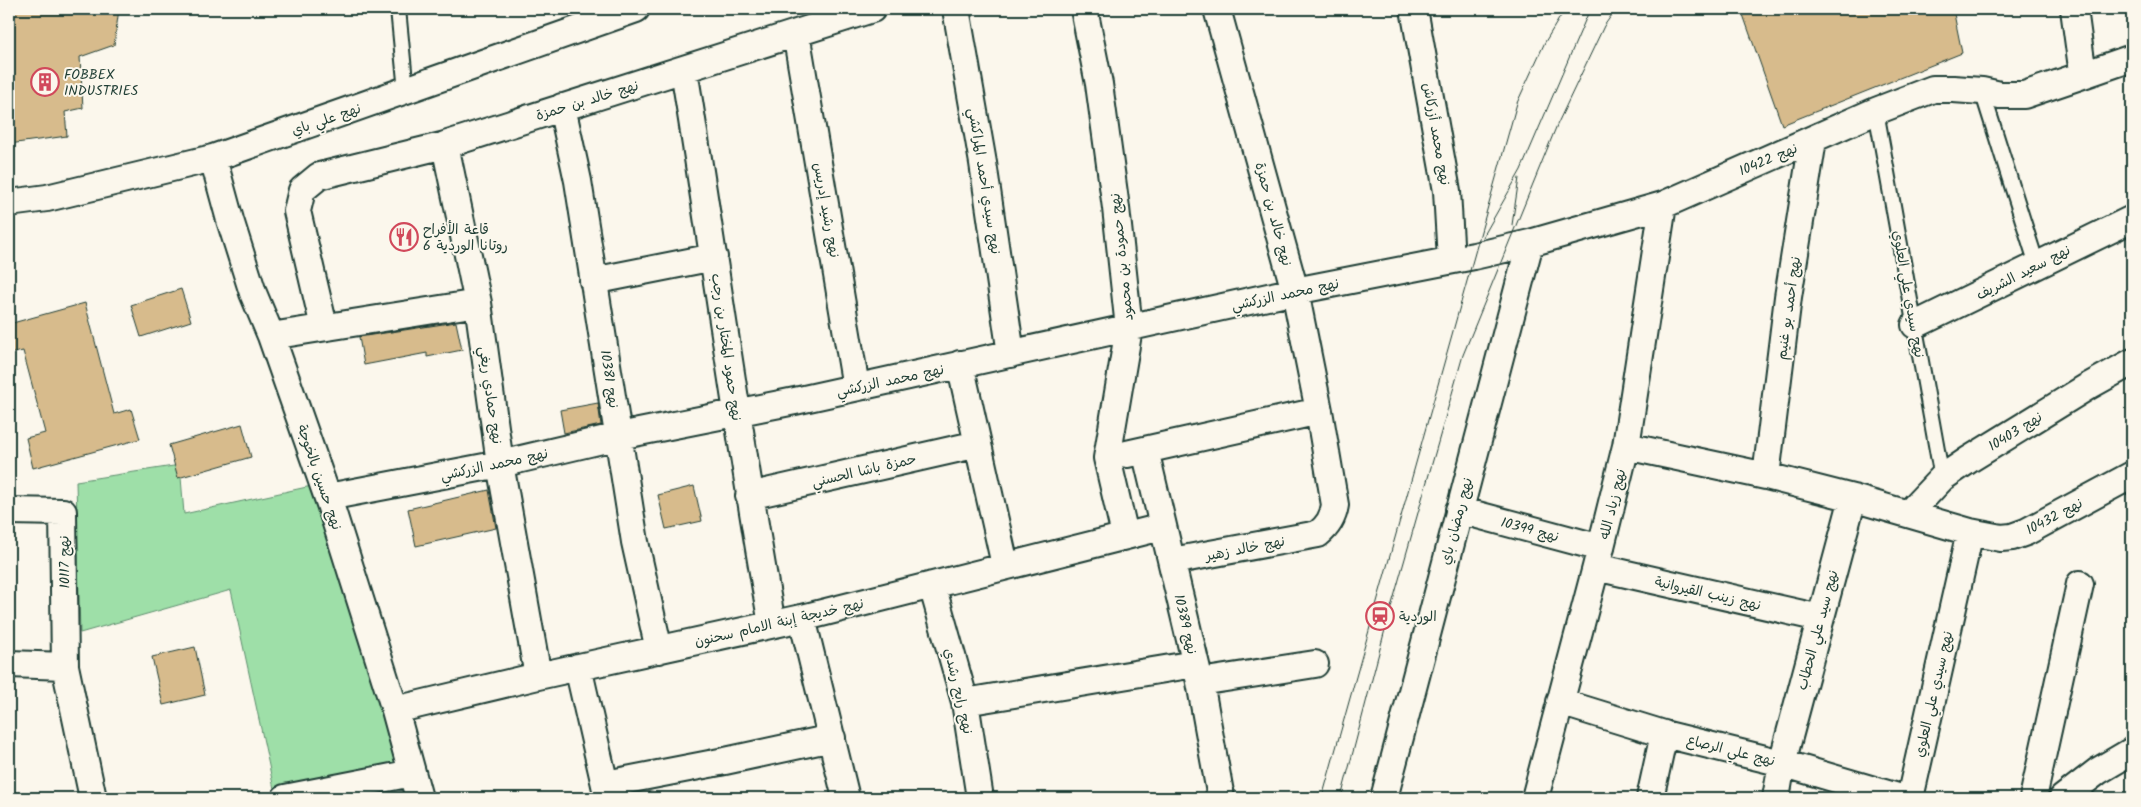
<svg xmlns="http://www.w3.org/2000/svg" width="2141" height="807" viewBox="0 0 2141 807" font-family="Kalam,'Playpen Sans Arabic',sans-serif">
  <style>
    .green { fill: #9edfa8; stroke: #5e8e6e }
    .building { fill: #d7bb8c; stroke: #1f3d34 }
    .lines { fill: none; stroke-linecap: round; stroke-linejoin: round }
    .lane-casing { stroke: #1f3d34; stroke-width: 18 }
    .street-casing { stroke: #1f3d34; stroke-width: 30 }
    .lane { stroke: #fbf7ec; stroke-width: 14 }
    .street { stroke: #fbf7ec; stroke-width: 26 }
    .tram { stroke: #1f3d34; stroke-width: 1 }
    .labels { text-anchor: middle; stroke-width: 4; stroke-linejoin: round; paint-order: stroke }
    .poi-label { font-size: 14px; fill: #1f3d34; stroke: #fbf7ec; text-anchor: start }
    .street-label { font-size: 14px; fill: #1f3d34; stroke: #fbf7ec }
  </style>
  <rect width="100%" height="100%" fill="#fbf7ec"/>
  <filter id="ink" filterUnits="userSpaceOnUse"><feTurbulence type="fractalNoise" baseFrequency=".02" numOctaves="2"/><feDisplacementMap in="SourceGraphic" scale="10" xChannelSelector="R" yChannelSelector="G"/><feConvolveMatrix kernelMatrix="1 2 1 2 8 2 1 2 1" color-interpolation-filters="sRGB"/></filter>
  <g filter="url(#ink)">
    <!-- green -->
    <path class="green" d="M 180,465 L 184,514 L 316,485 L 406,787 L 276,798 L 231,590 L 80,633 L 76,481 Z"/>
    <!-- building -->
    <path class="building" d="M 9,9 L 119,9 L 114,45 L 80,57 L 83,108 L 65,112 L 67,136 L 9,144 Z
      M 1741,9 L 1953,9 L 1962,53 L 1782,125 Z
      M 181,289 L 191,321 L 141,337 L 131,305 Z
      M 85,303 L 114,414 L 131,409 L 140,439 L 33,468 L 26,438 L 45,433 L 23,351 L 9,354 L 9,324 Z
      M 456,322 L 462,350 L 427,357 L 427,353 L 364,365 L 359,337 Z
      M 598,403 L 601,425 L 564,433 L 560,410 Z
      M 242,424 L 251,457 L 178,478 L 169,445 Z
      M 694,486 L 702,521 L 666,529 L 658,495 Z
      M 489,490 L 496,528 L 416,546 L 408,509 Z
      M 195,647 L 205,695 L 163,705 L 152,657 Z"/>
    <g class="lines">
      <defs>
        <path id="lane" d="M 398,9 L 406,91
          M 1982,91 L 2037,265
          M 1876,111 L 1942,478"/>
        <path id="street" d="M 956,9 L 983,163 L 1011,354
          M 1084,9 L 1099,84 L 1116,208 L 1129,328 L 1107,458 L 1125,535
          M 1414,9 L 1447,191 L 1451,260
          M 2074,9 L 2083,75 L 2132,58
          M 796,33 L 856,387
          M 684,70 C 714,254 739,440 772,624
          M 562,107 L 578,181 L 635,542 L 659,650
          M 445,145 L 478,303 L 500,464 L 538,676
          M 213,158 L 230,220 L 253,293 L 271,336 L 330,504 L 395,710 L 419,798
          M 9,203 L 47,198 L 213,158 L 636,9
          M 593,281 L 714,257
          M 1915,325 L 2132,219
          M 324,327 L 297,211 L 302,190 L 319,176 L 445,145 L 872,9
          M 271,336 L 478,303
          M 960,364 L 1005,565
          M 1626,446 L 1766,476 L 1853,498 L 1970,532 L 2001,538 L 2012,537 L 2026,532 L 2132,475
          M 1145,450 L 1200,682 L 1221,798
          M 1127,454 L 1319,411
          M 1766,476 L 1788,297 L 1813,140
          M 749,496 L 978,444
          M 328,497 L 500,464 L 619,436 L 795,401 L 1295,291 L 1474,256 L 1530,243 L 1663,205 L 1876,111 L 1933,89 L 1953,89 L 1982,91 L 2000,95 L 2024,95 L 2083,75
          M 1459,510 L 1601,548
          M 9,511 L 63,512 L 65,666 L 9,664
          M 1908,514 L 1942,478 L 1970,459 L 2087,387 L 2132,362
          M 1172,561 L 1318,534 C 1328,526 1333,518 1335,505 L 1319,411 L 1295,291 L 1217,9
          M 1596,567 L 1820,618
          M 932,585 L 965,702 L 980,798
          M 802,618 L 846,798
          M 65,666 L 93,798
          M 578,667 L 608,798
          M 1200,682 L 1315,664
          M 965,702 L 1195,664
          M 1560,702 L 1664,734 L 1782,763 L 1901,798
          M 395,710 L 538,676 L 802,618 L 1162,527
          M 606,784 L 725,761 L 832,738
          M 285,798 L 412,773
          M 1384,798 L 1530,243
          M 1535,798 L 1596,567 L 1626,446 L 1663,205
          M 1650,798 L 1664,734
          M 1776,798 L 1782,763 L 1853,498
          M 1910,798 L 1970,532
          M 2033,798 L 2080,584
          M 2063,798 L 2098,771 L 2132,751"/>
      </defs>
      <!-- lane casing -->
      <use href="#lane" class="lane-casing"/>
      <!-- street casing -->
      <use href="#street" class="street-casing"/>
      <!-- lane -->
      <use href="#lane" class="lane"/>
      <!-- street -->
      <use href="#street" class="street"/>
      <!-- tram -->
      <path class="tram" d="M 1512,225 L 1519,178
        M 1483,237 L 1521,170 L 1590,9
        M 1322,798 L 1517,103 L 1545,42 L 1565,9
        M 1341,798 L 1388,618 L 1463,355 L 1557,125 L 1604,26 L 1616,9"/>
    </g>
  </g>
  <!-- icons -->
  <defs>
    <symbol id="building-ring" viewBox="-11 -11 22 22"><circle r="9.5" fill="#fbf7ec" stroke="#d1495b" stroke-width="1.5"/><path d="M-4-6H4V6H1V3H-1V6H-4ZM-2.5-4.3h1.7v1.8h-1.7ZM.8-4.3h1.7v1.8H.8ZM-2.5-1h1.7V.8h-1.7ZM.8-1h1.7V.8H.8Z" fill="#d1495b"/></symbol>
    <symbol id="restaurant-ring" viewBox="-11 -11 22 22"><circle r="9.5" fill="#fbf7ec" stroke="#d1495b" stroke-width="1.5"/><path d="M-5-6h1v4h1v-4h1v4h1v-4h1v5L-1.5 .5V6h-2V.5L-5-1ZM5-6V6H3V1.5H1.5Q1.5-4 5-6Z" fill="#d1495b"/></symbol>
    <symbol id="station-ring" viewBox="-11 -11 22 22"><circle r="9.5" fill="#fbf7ec" stroke="#d1495b" stroke-width="1.5"/><path d="M-3-6H3Q5-6 5-4V2Q5 4 3 4L4.5 6H3L1.5 4h-3L-3 6H-4.5L-3 4Q-5 4-5 2V-4Q-5-6-3-6ZM-3.5-4v3h7v-3ZM-3.5 1v1.5H-2V1ZM2 1v1.5H3.5V1Z" fill="#d1495b"/></symbol>
  </defs>
  <g fill-rule="evenodd">
    <use href="#building-ring" x="29" y="66" width="32" height="32"/>
    <use href="#restaurant-ring" x="388" y="221" width="32" height="32"/>
    <use href="#station-ring" x="1364" y="600" width="32" height="32"/>
  </g>
  <g class="labels">
    <!-- poi labels -->
    <g class="poi-label">
      <text x="64" y="79">FOBBEX<tspan x="64" dy="16">INDUSTRIES</tspan></text>
      <text x="423" y="234">قاعة الأفراح<tspan x="423" dy="16">روتانا الوردية 6</tspan></text>
      <text x="1399" y="621">الوردية</text>
    </g>
    <!-- street labels -->
    <g class="street-label">
      <text transform="translate(587 100) rotate(-17)" y="5">نهج خالد بن حمزة</text>
      <text transform="translate(326 119) rotate(-19)" y="5">نهج علي باي</text>
      <text transform="translate(1437 134) rotate(80)" y="5">نهج محمد أزركاش</text>
      <text transform="translate(1768 159) rotate(-23)" y="5">نهج 10422</text>
      <text transform="translate(985 181) rotate(81)" y="5">نهج سيدي أحمد المراكشي</text>
      <text transform="translate(827 210) rotate(80)" y="5">نهج رشيد إدريس</text>
      <text transform="translate(1274 214) rotate(75)" y="5">نهج خالد بن حمزة</text>
      <text transform="translate(1121 257) rotate(-96)" y="5">نهج حمودة بن محمود</text>
      <text transform="translate(2023 272) rotate(-27)" y="5">نهج سعيد الشريف</text>
      <text transform="translate(1285 294) rotate(-12)" y="5">نهج محمد الزركشي</text>
      <text transform="translate(1909 294) rotate(80)" y="5">نهج سيدي علي العلوي</text>
      <text transform="translate(1788 308) rotate(-82)" y="5">نهج أحمد بو غنيم</text>
      <text transform="translate(727 347) rotate(82)" y="5">نهج حمود المختار بن رجب</text>
      <text transform="translate(610 379) rotate(81)" y="5">نهج 10381</text>
      <text transform="translate(890 380) rotate(-12)" y="5">نهج محمد الزركشي</text>
      <text transform="translate(491 395) rotate(82)" y="5">نهج حمادي ريغي</text>
      <text transform="translate(2015 431) rotate(-32)" y="5">نهج 10403</text>
      <text transform="translate(494 464) rotate(-12)" y="5">نهج محمد الزركشي</text>
      <text transform="translate(864 470) rotate(-13)" y="5">حمزة باشا الحسني</text>
      <text transform="translate(320 477) rotate(71)" y="5">نهج حسين بالخوجة</text>
      <text transform="translate(1612 504) rotate(-76)" y="5">نهج زياد الله</text>
      <text transform="translate(2054 516) rotate(-28)" y="5">نهج 10432</text>
      <text transform="translate(1456 521) rotate(-75)" y="5">نهج رمضان باي</text>
      <text transform="translate(1530 529) rotate(15)" y="5">نهج 10399</text>
      <text transform="translate(1245 548) rotate(-11)" y="5">نهج خالد زهير</text>
      <text transform="translate(64 562) rotate(-91)" y="5">نهج 10117</text>
      <text transform="translate(1708 593) rotate(13)" y="5">نهج زينب القيروانية</text>
      <text transform="translate(779 622) rotate(-13)" y="5">نهج خديجة إبنة الامام سحنون</text>
      <text transform="translate(1186 624) rotate(77)" y="5">نهج 10389</text>
      <text transform="translate(1817 630) rotate(-75)" y="5">نهج سيد علي الحطاب</text>
      <text transform="translate(959 691) rotate(77)" y="5">نهج رابح رشدي</text>
      <text transform="translate(1933 694) rotate(-77)" y="5">نهج سيدي علي العلوي</text>
      <text transform="translate(1731 750) rotate(14)" y="5">نهج علي الرصاع</text>
    </g>
  </g>
  <!-- margin -->
  <rect width="2141" height="807" fill="none" stroke="#fbf7ec" stroke-width="30"/>
  <rect x="15" y="15" width="2111" height="777" fill="none" stroke="#1f3d34" stroke-width="2" filter="url(#ink)"/>
</svg>
